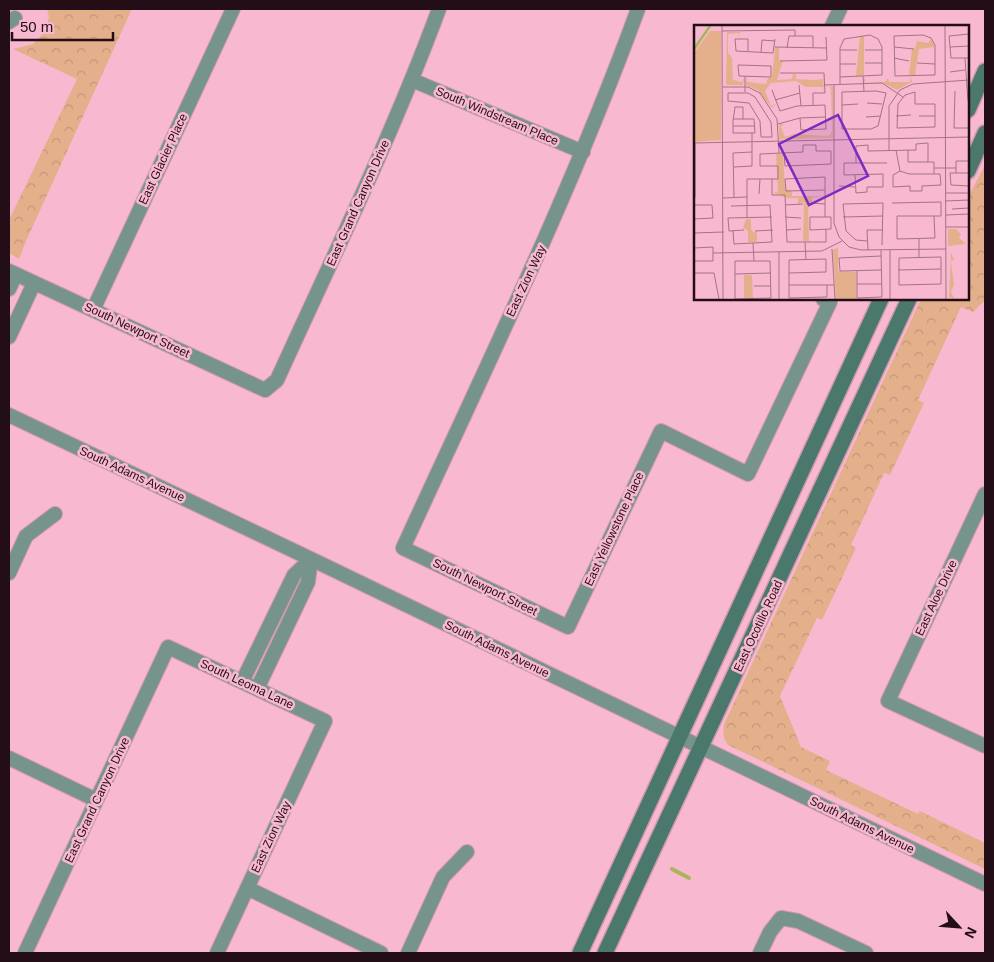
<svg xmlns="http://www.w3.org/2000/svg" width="994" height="962" viewBox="0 0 994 962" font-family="Arial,sans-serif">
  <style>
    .park { fill: url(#park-crowns) }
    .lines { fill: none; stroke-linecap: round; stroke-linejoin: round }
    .stream { stroke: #a8b559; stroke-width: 4 }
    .street-casing { stroke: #d299ae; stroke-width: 16 }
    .secondary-casing { stroke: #d299ae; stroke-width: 18 }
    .street { stroke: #77948c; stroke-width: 14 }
    .secondary { stroke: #4b786d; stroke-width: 15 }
    .labels { text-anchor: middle; stroke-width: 5; stroke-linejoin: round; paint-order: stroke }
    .street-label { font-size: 12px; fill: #230d16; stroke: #f8b8cf }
    .inset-river { fill: none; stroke: #a8b559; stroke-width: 2.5 }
    .inset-road { fill: none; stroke: #a37485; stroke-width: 1 }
    .view { fill: #7b2cbf; fill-opacity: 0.15; stroke: #7b2cbf; stroke-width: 2.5 }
    .inset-edge { fill: none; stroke: #230d16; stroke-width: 2.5 }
  </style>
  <defs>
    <pattern id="park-crowns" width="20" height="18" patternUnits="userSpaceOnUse" patternTransform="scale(1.25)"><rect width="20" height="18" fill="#e4b08c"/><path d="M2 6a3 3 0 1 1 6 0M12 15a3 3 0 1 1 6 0" fill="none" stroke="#c39678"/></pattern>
  </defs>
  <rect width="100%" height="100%" fill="#f8b8cf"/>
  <!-- park -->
  <path class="park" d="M 47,9 L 132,9 L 26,241 L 19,259 L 9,253 L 9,220 L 77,79 L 13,49 L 33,44 L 44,32 L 49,17 Z
    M 985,165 L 985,300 L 973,312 L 961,307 L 918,400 L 924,403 L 890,475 L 884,473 L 851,545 L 856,548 L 822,620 L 817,618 L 780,696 L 801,747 L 830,761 L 826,770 L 918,814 L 920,811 L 985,843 L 985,869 L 728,745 C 723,739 722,730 725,722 L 921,299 L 968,299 L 968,197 Z"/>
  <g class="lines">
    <!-- stream -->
    <path class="stream" d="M 672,869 L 689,878"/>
    <defs>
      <path id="street" d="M 638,9 C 571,193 485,369 403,548 L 568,627 L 661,431 L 748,474 L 830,302 L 823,299
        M 9,22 L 15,18
        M 832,26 L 840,9
        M 412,80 L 583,152
        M 9,271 L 265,390 L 277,380 C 333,257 392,136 439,9
        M 9,289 L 16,274
        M 93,310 L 233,9
        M 9,337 L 34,283
        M 9,415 L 311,559 L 985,884
        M 985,494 L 888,701 L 985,746
        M 9,573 L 26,536 L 55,514
        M 242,682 L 294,575 L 311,559
        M 257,689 L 308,582 L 311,559
        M 9,758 L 96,800
        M 247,888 L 381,953
        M 25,953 L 168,647 L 325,721 L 217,953
        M 408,953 L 443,877 L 467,852
        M 760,953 L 770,932 L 781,918 L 798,921 L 866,953"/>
      <path id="secondary" d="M 968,110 L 985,71
        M 968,171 L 985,133
        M 580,953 L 881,299
        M 605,953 L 909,299"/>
    </defs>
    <!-- street casing -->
    <use href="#street" class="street-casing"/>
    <!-- secondary casing -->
    <use href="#secondary" class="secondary-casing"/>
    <!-- street -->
    <use href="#street" class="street"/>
    <!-- secondary -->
    <use href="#secondary" class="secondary"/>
  </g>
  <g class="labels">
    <!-- street labels -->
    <g class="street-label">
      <text transform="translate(497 116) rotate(23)" y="4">South Windstream Place</text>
      <text transform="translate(163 159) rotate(-65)" y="4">East Glacier Place</text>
      <text transform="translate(358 203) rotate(-66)" y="4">East Grand Canyon Drive</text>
      <text transform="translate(526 281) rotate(-65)" y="4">East Zion Way</text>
      <text transform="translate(137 330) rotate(25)" y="4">South Newport Street</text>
      <text transform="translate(132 474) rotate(25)" y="4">South Adams Avenue</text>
      <text transform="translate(614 529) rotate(-65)" y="4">East Yellowstone Place</text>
      <text transform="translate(485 587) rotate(26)" y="4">South Newport Street</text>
      <text transform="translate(936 598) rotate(-65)" y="4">East Aloe Drive</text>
      <text transform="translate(758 626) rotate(-65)" y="4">East Ocotillo Road</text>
      <text transform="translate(497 649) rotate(26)" y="4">South Adams Avenue</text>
      <text transform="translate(247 684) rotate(25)" y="4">South Leoma Lane</text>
      <text transform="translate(97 800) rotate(-65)" y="4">East Grand Canyon Drive</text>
      <text transform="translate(862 825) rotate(26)" y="4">South Adams Avenue</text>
      <text transform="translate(271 837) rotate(-65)" y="4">East Zion Way</text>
    </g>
  </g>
  <!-- overview -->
  <g transform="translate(694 25)">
    <rect width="275" height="275" fill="#f8b8cf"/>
    <path d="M 33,7 L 46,7 L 46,8 L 45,13 L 45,8 L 34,9 L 34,28 L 38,33 L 39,55 L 48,57 L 50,52 L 49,60 L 32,60 Z" fill="#e4b08c"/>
    <path d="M 16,6 L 27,6 L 27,115 L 0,117 L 0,28 ZM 166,11 L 170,11 L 170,50 L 162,51 ZM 237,14 L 241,22 L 225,24 L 221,50 L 215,50 L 218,24 L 221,24 L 223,16 L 234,18 ZM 81,22 L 85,23 L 85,36 L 89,35 L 83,55 L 98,54 L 99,49 L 102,49 L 102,54 L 122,55 L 129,54 L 129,48 L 130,67 L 129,62 L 112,62 L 102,56 L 77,58 L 71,66 L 77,81 L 82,79 L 78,83 L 64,65 L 52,60 L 52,52 L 53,57 L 72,59 L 74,53 L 78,53 ZM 170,52 L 172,57 L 191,57 L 194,53 L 195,57 L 216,57 L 217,52 L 218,57 L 203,65 L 189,58 L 170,57 ZM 139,61 L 139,113 L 85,114 L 85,100 L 90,98 L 87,102 L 91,112 L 100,109 L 135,111 L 138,106 L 137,65 L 136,62 L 131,62 ZM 82,129 L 89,129 L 91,164 L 98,166 L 98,171 L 130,171 L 118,173 L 118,177 L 114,177 L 115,216 L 109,216 L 109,211 L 110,177 L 104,179 L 104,173 L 92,173 L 79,167 L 84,167 ZM 52,194 L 57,194 L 57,204 L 60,208 L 63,206 L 63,217 L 54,217 L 54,206 L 49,203 ZM 254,204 L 262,204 L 267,209 L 265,213 L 272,219 L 254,221 ZM 144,222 L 144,246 L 162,247 L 162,274 L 142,274 L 139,225 ZM 257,227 L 260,235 L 257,236 L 260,260 L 257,266 L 260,274 L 255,272 ZM 50,250 L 58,250 L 59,273 L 50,273 Z" fill="#e4b08c"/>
    <path class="inset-river" d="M 0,24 L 16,1"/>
    <path class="inset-road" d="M 28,1 L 29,274M 251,1 L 252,274M 28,6 L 101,5 L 101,11M 275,9 L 255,11 L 257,33 L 275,33M 229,10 L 237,13 L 241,20 L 241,50 L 201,51 L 200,11 ZM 150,14 L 176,10 L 184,14M 81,22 L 133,23M 200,22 L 220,24M 256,22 L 275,21M 93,23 L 95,11 L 119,11 L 119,23M 146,25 L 163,25M 171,25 L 188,25M 54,26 L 54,14 L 41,14 L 42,26 L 79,28 L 81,14M 67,27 L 68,15 L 81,16M 200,33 L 215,36M 271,33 L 274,76M 86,36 L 133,35 L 132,12M 171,38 L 188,38M 223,38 L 241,39M 146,39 L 162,39M 44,40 L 77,41 L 77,52 L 45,51 ZM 256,47 L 271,45M 86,48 L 130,48 L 131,68 L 119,68 L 119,80M 51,51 L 51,67M 169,51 L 170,66M 146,52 L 188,50 L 188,22 L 184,14M 146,59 L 146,23 L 150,14M 105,60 L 107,81M 130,60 L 188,58 L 209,72M 140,60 L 140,198 L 145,212 L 155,222 L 167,225 L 252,224M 29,62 L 54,62 L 66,68 L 83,94 L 85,128M 78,65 L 86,86 L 103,81 L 131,80 L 132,104 L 107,105 L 106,93M 182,66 L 192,68 L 184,101 L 177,104 L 148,104 L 148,67 ZM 261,66 L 260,103 L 275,103M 221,67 L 221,79 L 241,79 L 241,102 L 203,103 L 204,79 L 211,70 ZM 34,68 L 54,68 L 61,72 L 77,97 L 78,112 L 67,112 L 66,96 L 55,78 L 34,76 ZM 81,75 L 106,68M 173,78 L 188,79M 148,80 L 164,79M 202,91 L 217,90M 225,91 L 241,91M 172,92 L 187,91M 39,94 L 60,94 L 61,108 L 39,108 L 39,96 L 41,82 L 49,82 L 49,94M 84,99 L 106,93 L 131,92M 39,101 L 61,101M 0,118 L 275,112M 202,125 L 206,146M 214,125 L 214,137 L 240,137 L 240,149M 195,126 L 195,81 L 206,65 L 219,59 L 275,55M 162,138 L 162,121 L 174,120 L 174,126 L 222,125 L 222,119 L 234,118 L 234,137M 40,142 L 58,141 L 58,108M 240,143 L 262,143M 206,146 L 215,149 L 246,149 L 247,160 L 228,161 L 228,166 L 216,166 L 216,161 L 199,162 L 199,150 ZM 262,148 L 262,136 L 275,136M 275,148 L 256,148 L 257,160 L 275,161M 161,150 L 162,168 L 173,167 L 173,162 L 189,162 L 189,149 L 150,150 L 150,138 L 193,138M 78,154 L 78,170 L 91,170 L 93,217 L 132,217 L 132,204M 145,161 L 161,162M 131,165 L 92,166 L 91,154 L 131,152 L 131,192M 251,168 L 275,168M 65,169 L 66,154M 1,172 L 1,118M 40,172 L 39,128 L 58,127M 29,173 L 53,172M 251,176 L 275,175M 116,178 L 131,179M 198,178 L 247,177 L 247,191 L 203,191 L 203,214 L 241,213 L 240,191M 0,180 L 18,180 L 19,193 L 0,194M 91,180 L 109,179M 37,181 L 76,180 L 78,217 L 40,219 L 39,206M 258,184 L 275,183M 252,190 L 275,189M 91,192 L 107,193M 116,192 L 137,192 L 137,204 L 116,205 ZM 149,192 L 189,191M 53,193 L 53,154 L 84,154 L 84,141 L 66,141 L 66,129 L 109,127 L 109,120 L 122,120 L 122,126 L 137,126 L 137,139 L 91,141 L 90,128M 252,202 L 275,202M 50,205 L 35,206 L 34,193 L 78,192M 92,205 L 107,204M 61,206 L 79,205M 0,208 L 30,207M 225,214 L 225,232M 173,216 L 162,215 L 152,206 L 149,179 L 189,178 L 188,220M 111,217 L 112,235M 59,218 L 60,236M 0,223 L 19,222 L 19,236 L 0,236M 138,224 L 141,274M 174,225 L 173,205 L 189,205M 85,227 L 85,274M 19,228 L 128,226 L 148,216M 187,231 L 145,233 L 146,246 L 187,245M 247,232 L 247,259 L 205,260 L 205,233 ZM 41,236 L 76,236 L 77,273 L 41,274 ZM 163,245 L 163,273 L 188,272 L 187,225M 204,245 L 247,244M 0,248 L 20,248 L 25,274M 95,248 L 132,247 L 132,234 L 95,235 L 95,273 L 133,272 L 133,260M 41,249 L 77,248M 163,259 L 188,259M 95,260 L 140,260M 60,261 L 77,261M 196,274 L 196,225"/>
    <path class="view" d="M 144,90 L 174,151 L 115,180 L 85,119 Z"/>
    <rect width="275" height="275" class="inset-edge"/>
  </g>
  <!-- border -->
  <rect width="994" height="962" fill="none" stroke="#230d16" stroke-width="20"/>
  <!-- north arrow -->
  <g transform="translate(959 927) rotate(116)" stroke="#f8b8cf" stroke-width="4" paint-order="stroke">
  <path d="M0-4L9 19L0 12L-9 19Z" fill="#230d16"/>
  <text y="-8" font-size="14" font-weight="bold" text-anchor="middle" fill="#230d16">N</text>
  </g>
  <!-- scale -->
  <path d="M12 32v8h101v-8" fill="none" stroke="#230d16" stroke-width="2.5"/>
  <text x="20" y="32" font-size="15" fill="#230d16" stroke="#f8b8cf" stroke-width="4" paint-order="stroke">50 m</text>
</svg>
